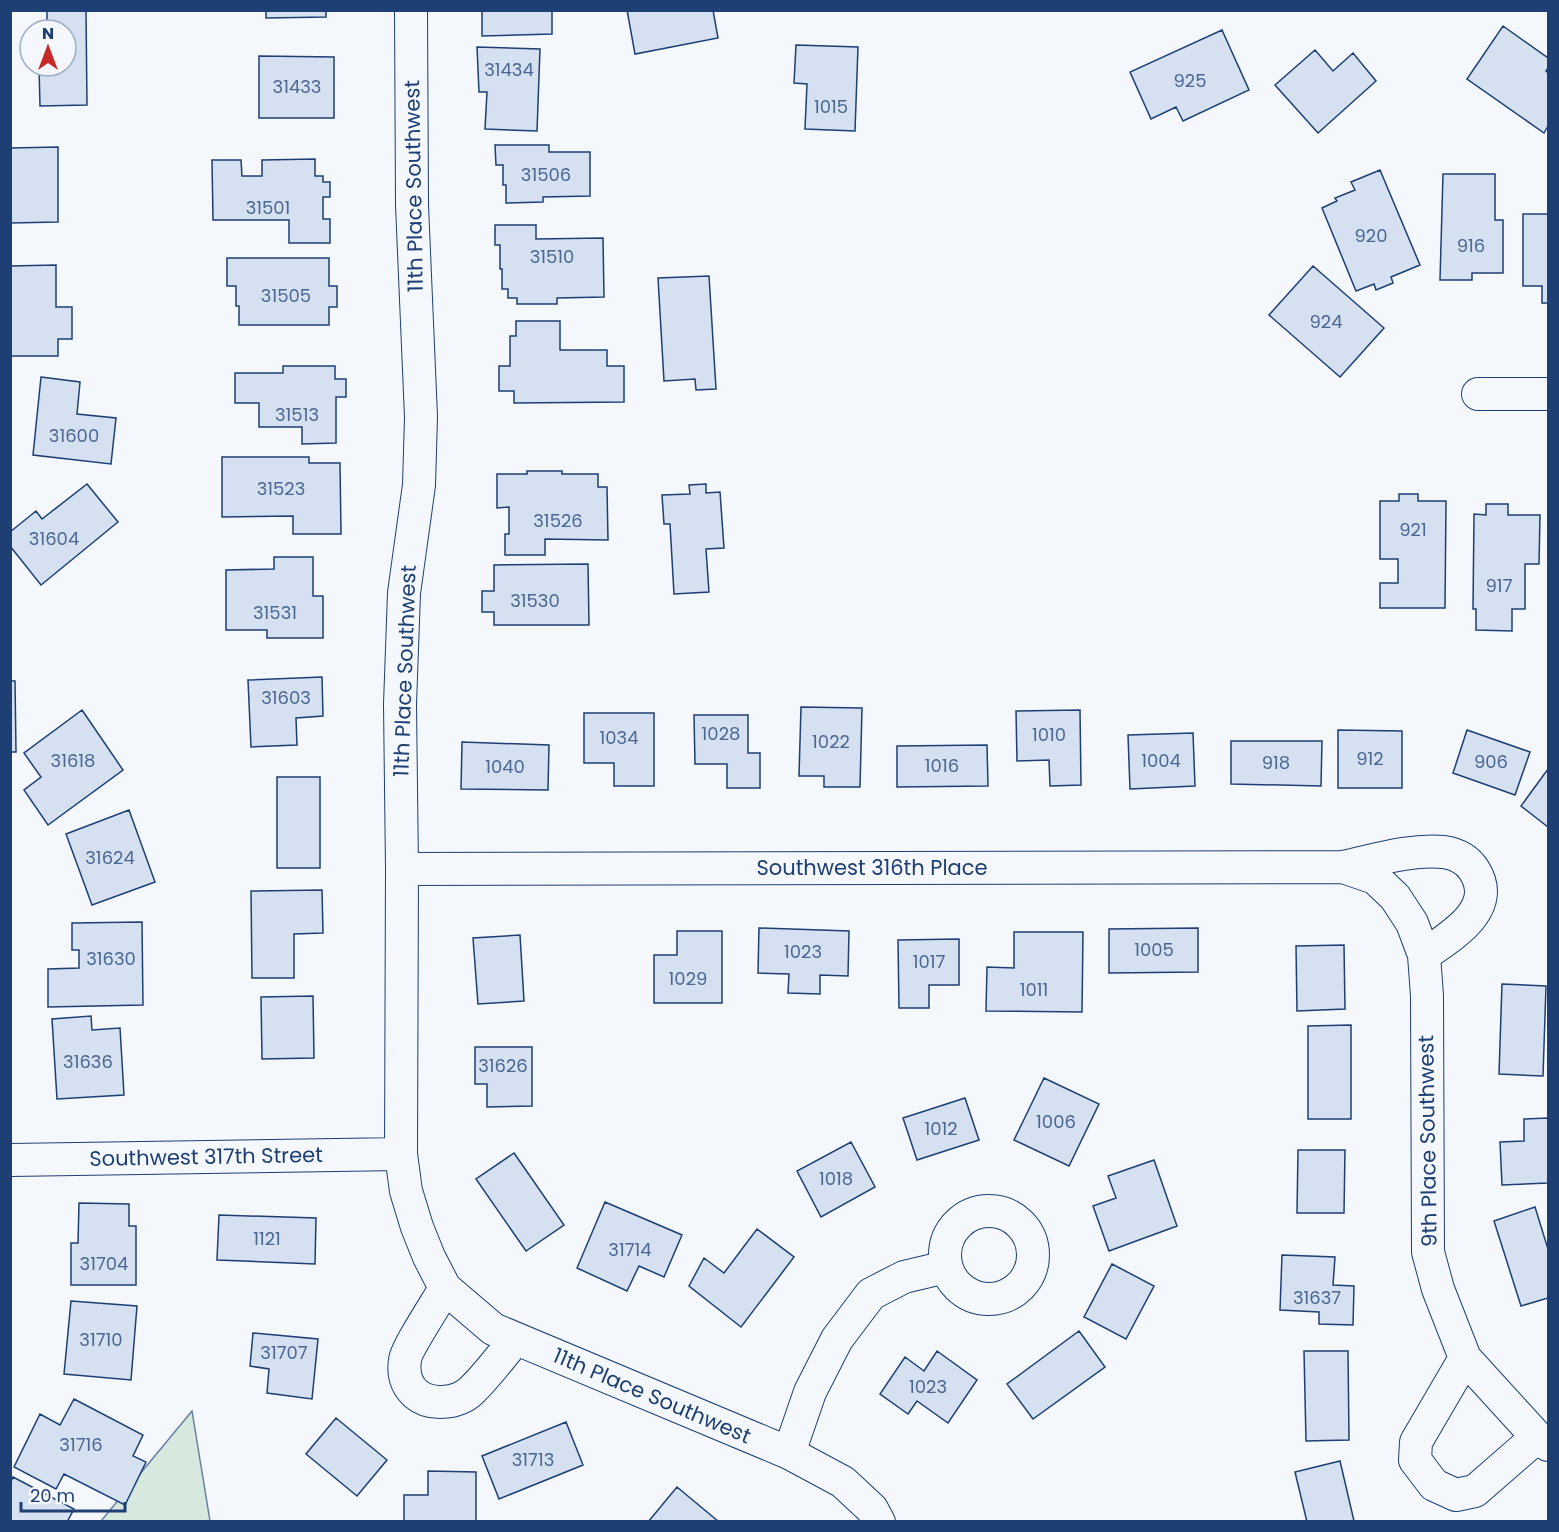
<svg xmlns="http://www.w3.org/2000/svg" width="1559" height="1532" viewBox="0 0 1559 1532" font-family="Poppins,sans-serif">
  <style>
    .green { fill: #d7e8df; stroke: #687fa3; stroke-width: 1.5 }
    .building { fill: #d5e0f0; stroke: #1d3f73; stroke-width: 1.5 }
    .lines { fill: none; stroke-linecap: round; stroke-linejoin: round }
    .minor-casing { stroke: #1d3f73; stroke-width: 34 }
    .minor { stroke: #f4f7fb; stroke-width: 32 }
    .labels { text-anchor: middle; stroke-width: 4.5; stroke-linejoin: round; paint-order: stroke }
    .number-label { font-size: 18px; fill: #4b6792 }
    .street-label { font-size: 21px; fill: #1d3f73; stroke: #f4f7fb }
  </style>
  <rect width="100%" height="100%" fill="#f4f7fb"/>
  <!-- green -->
  <path class="green" d="M 192,1411 L 210,1521 L 101,1521 Z"/>
  <!-- building -->
  <path class="building" d="M 86,10 L 87,105 L 40,106 L 39,66 L 66,66 L 66,30 L 47,30 L 47,11 Z
    M 266,10 L 326,10 L 326,17 L 266,18 Z
    M 482,10 L 552,10 L 552,34 L 482,36 Z
    M 627,10 L 713,10 L 718,38 L 635,54 Z
    M 1503,26 L 1548,58 L 1548,68 L 1546,71 L 1548,73 L 1548,126 L 1544,133 L 1467,79 Z
    M 1222,30 L 1249,90 L 1183,121 L 1176,107 L 1151,119 L 1130,72 Z
    M 796,45 L 858,47 L 855,131 L 805,129 L 807,84 L 794,83 Z
    M 477,47 L 540,49 L 537,131 L 485,129 L 487,92 L 479,92 Z
    M 1315,50 L 1333,71 L 1353,53 L 1376,81 L 1318,133 L 1275,85 Z
    M 259,56 L 334,57 L 334,118 L 259,118 Z
    M 495,145 L 549,145 L 549,152 L 590,152 L 590,196 L 543,197 L 543,202 L 506,203 L 506,185 L 503,185 L 503,165 L 496,165 Z
    M 58,147 L 58,222 L 10,223 L 11,148 Z
    M 315,159 L 315,176 L 323,176 L 323,182 L 330,182 L 330,197 L 323,197 L 323,219 L 330,219 L 330,243 L 289,243 L 289,220 L 213,220 L 212,160 L 241,160 L 242,176 L 262,176 L 262,160 Z
    M 1380,170 L 1420,265 L 1391,277 L 1393,283 L 1376,290 L 1374,284 L 1356,291 L 1322,208 L 1337,201 L 1335,198 L 1355,190 L 1351,182 Z
    M 1443,174 L 1495,174 L 1495,220 L 1503,220 L 1503,273 L 1472,273 L 1472,280 L 1440,280 Z
    M 1523,214 L 1548,214 L 1548,303 L 1542,303 L 1542,286 L 1523,286 Z
    M 495,225 L 536,225 L 536,239 L 603,238 L 604,297 L 557,298 L 557,304 L 517,304 L 517,298 L 508,298 L 508,289 L 502,289 L 502,269 L 500,269 L 500,245 L 495,245 Z
    M 227,258 L 329,258 L 329,286 L 337,286 L 337,307 L 329,307 L 329,325 L 239,325 L 239,306 L 236,306 L 236,286 L 227,286 Z
    M 56,265 L 56,307 L 72,307 L 72,339 L 58,339 L 58,356 L 10,356 L 10,266 Z
    M 1313,266 L 1384,328 L 1340,377 L 1269,315 Z
    M 709,276 L 716,389 L 696,390 L 695,379 L 664,381 L 658,278 Z
    M 516,321 L 560,321 L 560,350 L 607,350 L 607,366 L 624,366 L 624,402 L 514,403 L 514,391 L 499,391 L 499,366 L 510,366 L 510,336 L 516,336 Z
    M 283,366 L 335,366 L 335,379 L 346,379 L 346,397 L 336,397 L 336,443 L 302,444 L 302,427 L 259,427 L 259,403 L 235,403 L 235,373 L 283,373 Z
    M 41,377 L 80,382 L 77,414 L 116,418 L 111,464 L 33,455 Z
    M 222,457 L 309,457 L 309,463 L 340,463 L 341,534 L 293,534 L 293,516 L 222,517 Z
    M 527,471 L 562,471 L 562,474 L 598,474 L 598,487 L 607,487 L 608,540 L 545,539 L 545,555 L 505,555 L 505,534 L 509,534 L 509,507 L 497,508 L 497,474 L 527,474 Z
    M 87,484 L 118,522 L 41,585 L 10,546 L 10,532 L 36,511 L 42,519 Z
    M 706,484 L 706,493 L 720,492 L 724,548 L 706,549 L 709,592 L 674,594 L 670,524 L 664,524 L 662,495 L 690,494 L 689,485 Z
    M 1399,494 L 1418,494 L 1418,501 L 1446,501 L 1445,608 L 1380,608 L 1380,583 L 1398,583 L 1398,559 L 1380,559 L 1380,501 L 1399,501 Z
    M 1486,504 L 1508,504 L 1508,515 L 1540,515 L 1539,564 L 1525,564 L 1525,609 L 1512,609 L 1512,631 L 1476,630 L 1476,609 L 1473,609 L 1474,514 L 1486,515 Z
    M 274,557 L 313,557 L 313,596 L 323,596 L 323,638 L 267,638 L 267,630 L 226,630 L 226,570 L 274,569 Z
    M 588,564 L 589,625 L 494,625 L 494,612 L 482,612 L 482,591 L 494,591 L 494,565 Z
    M 322,677 L 323,716 L 296,718 L 297,745 L 251,747 L 248,680 Z
    M 10,681 L 15,681 L 16,752 L 10,752 Z
    M 801,707 L 862,708 L 860,787 L 824,787 L 824,776 L 799,776 Z
    M 82,710 L 123,770 L 48,825 L 24,790 L 41,777 L 24,753 Z
    M 1080,710 L 1081,785 L 1050,786 L 1049,760 L 1017,761 L 1016,711 Z
    M 584,713 L 654,713 L 654,786 L 614,786 L 614,763 L 584,763 Z
    M 694,715 L 748,715 L 748,753 L 760,753 L 760,788 L 727,788 L 727,764 L 695,764 Z
    M 1338,730 L 1402,731 L 1402,788 L 1338,788 Z
    M 1467,730 L 1530,752 L 1515,795 L 1453,773 Z
    M 1193,733 L 1195,786 L 1130,789 L 1128,735 Z
    M 1231,741 L 1322,741 L 1321,786 L 1231,784 Z
    M 462,742 L 549,745 L 548,790 L 461,789 Z
    M 987,745 L 988,786 L 897,787 L 897,746 Z
    M 1548,769 L 1548,827 L 1521,806 Z
    M 277,777 L 320,777 L 320,868 L 277,868 Z
    M 129,810 L 155,882 L 92,905 L 66,834 Z
    M 322,890 L 323,933 L 294,934 L 294,978 L 252,978 L 251,891 Z
    M 142,922 L 143,1005 L 48,1007 L 48,969 L 79,968 L 79,950 L 72,950 L 72,923 Z
    M 759,928 L 849,931 L 848,976 L 820,975 L 820,994 L 788,993 L 789,974 L 758,973 Z
    M 1198,928 L 1198,972 L 1109,973 L 1109,929 Z
    M 677,931 L 722,931 L 722,1003 L 654,1003 L 654,955 L 677,955 Z
    M 1014,932 L 1083,932 L 1082,1012 L 986,1011 L 987,967 L 1014,968 Z
    M 520,935 L 524,1001 L 478,1004 L 473,938 Z
    M 959,939 L 959,985 L 929,985 L 929,1008 L 899,1008 L 898,940 Z
    M 1344,945 L 1345,1009 L 1297,1011 L 1296,946 Z
    M 1502,984 L 1546,986 L 1543,1076 L 1499,1074 Z
    M 313,996 L 314,1058 L 262,1059 L 261,997 Z
    M 91,1016 L 92,1030 L 120,1028 L 124,1095 L 57,1099 L 52,1019 Z
    M 1351,1025 L 1351,1119 L 1308,1119 L 1308,1026 Z
    M 475,1047 L 532,1047 L 532,1106 L 487,1107 L 487,1084 L 475,1084 Z
    M 1044,1078 L 1099,1104 L 1069,1166 L 1014,1140 Z
    M 965,1098 L 979,1140 L 917,1160 L 903,1118 Z
    M 1548,1118 L 1548,1183 L 1502,1185 L 1500,1142 L 1524,1141 L 1524,1119 Z
    M 851,1142 L 875,1187 L 821,1217 L 797,1171 Z
    M 1298,1150 L 1345,1150 L 1344,1213 L 1297,1213 Z
    M 514,1153 L 564,1225 L 526,1251 L 476,1179 Z
    M 1154,1160 L 1177,1226 L 1109,1251 L 1093,1206 L 1116,1198 L 1108,1176 Z
    M 605,1202 L 682,1235 L 664,1277 L 639,1266 L 627,1291 L 577,1268 Z
    M 79,1203 L 129,1204 L 129,1226 L 136,1226 L 136,1285 L 71,1285 L 71,1243 L 78,1243 Z
    M 1535,1207 L 1548,1249 L 1548,1298 L 1521,1306 L 1494,1221 Z
    M 219,1215 L 316,1218 L 315,1264 L 217,1260 Z
    M 757,1229 L 794,1257 L 741,1327 L 689,1286 L 704,1258 L 724,1273 Z
    M 1282,1255 L 1335,1257 L 1333,1285 L 1354,1286 L 1353,1325 L 1319,1324 L 1319,1312 L 1280,1310 Z
    M 1112,1264 L 1154,1286 L 1126,1339 L 1084,1317 Z
    M 71,1301 L 137,1306 L 131,1380 L 64,1374 Z
    M 1079,1331 L 1105,1367 L 1033,1419 L 1007,1384 Z
    M 253,1333 L 318,1339 L 312,1399 L 267,1393 L 269,1369 L 250,1366 Z
    M 937,1351 L 977,1380 L 948,1423 L 917,1401 L 908,1414 L 880,1394 L 905,1357 L 924,1371 Z
    M 1304,1351 L 1348,1351 L 1349,1440 L 1306,1441 Z
    M 74,1399 L 143,1435 L 133,1456 L 146,1462 L 125,1505 L 64,1474 L 56,1489 L 14,1467 L 40,1414 L 60,1425 Z
    M 336,1418 L 387,1460 L 357,1496 L 306,1454 Z
    M 566,1422 L 583,1465 L 499,1499 L 482,1456 Z
    M 1340,1461 L 1354,1521 L 1307,1522 L 1295,1472 Z
    M 428,1471 L 476,1472 L 476,1522 L 404,1522 L 404,1495 L 428,1495 Z
    M 13,1477 L 74,1509 L 67,1522 L 10,1522 L 10,1484 Z
    M 677,1487 L 719,1522 L 648,1522 Z"/>
  <g class="lines">
    <defs>
      <path id="minor" d="M 411,10 L 412,205 L 421,417 L 419,485 L 404,593 L 400,704 L 402,869 L 401,1154 L 406,1191 L 417,1227 L 429,1257 L 445,1288 L 493,1329 L 789,1453 L 843,1482 L 872,1509 L 879,1522
        M 1478,394 L 1548,394
        M 1343,867 L 1375,878 L 1395,897 L 1412,923 L 1424,955 L 1427,996 L 1428,1252 L 1438,1289 L 1465,1358 L 1537,1437 L 1548,1445
        M 402,869 L 1343,867 C 1376,860 1409,849 1444,852 C 1457,854 1467,859 1474,870 C 1499,909 1451,936 1424,955
        M 10,1160 L 401,1154
        M945 1255a44 44 0 1 1 88 0a44 44 0 1 1-88 0Z
        M 445,1288 C 438,1301 406,1349 405,1360 C 403,1373 406,1385 416,1394 C 430,1406 457,1404 471,1391 C 487,1376 501,1356 516,1339
        M 1465,1358 L 1416,1442 L 1415,1460 L 1434,1485 L 1456,1495 L 1475,1491 L 1537,1437
        M 789,1453 L 810,1392 L 837,1339 L 871,1294 L 904,1277 L 946,1267"/>
    </defs>
    <!-- minor casing -->
    <use href="#minor" class="minor-casing"/>
    <!-- minor -->
    <use href="#minor" class="minor"/>
  </g>
  <g class="labels">
    <!-- number labels -->
    <g class="number-label">
      <text x="509" y="76">31434</text>
      <text x="1190" y="87">925</text>
      <text x="297" y="93">31433</text>
      <text x="831" y="113">1015</text>
      <text x="546" y="181">31506</text>
      <text x="268" y="214">31501</text>
      <text x="1371" y="242">920</text>
      <text x="1471" y="252">916</text>
      <text x="552" y="263">31510</text>
      <text x="286" y="302">31505</text>
      <text x="1326" y="328">924</text>
      <text x="297" y="421">31513</text>
      <text x="74" y="442">31600</text>
      <text x="281" y="495">31523</text>
      <text x="558" y="527">31526</text>
      <text x="1413" y="536">921</text>
      <text x="54" y="545">31604</text>
      <text x="1499" y="592">917</text>
      <text x="535" y="607">31530</text>
      <text x="275" y="619">31531</text>
      <text x="286" y="704">31603</text>
      <text x="721" y="740">1028</text>
      <text x="1049" y="741">1010</text>
      <text x="619" y="744">1034</text>
      <text x="831" y="748">1022</text>
      <text x="1370" y="765">912</text>
      <text x="73" y="767">31618</text>
      <text x="1161" y="767">1004</text>
      <text x="1491" y="768">906</text>
      <text x="1276" y="769">918</text>
      <text x="942" y="772">1016</text>
      <text x="505" y="773">1040</text>
      <text x="110" y="864">31624</text>
      <text x="1154" y="956">1005</text>
      <text x="803" y="958">1023</text>
      <text x="111" y="965">31630</text>
      <text x="929" y="968">1017</text>
      <text x="688" y="985">1029</text>
      <text x="1034" y="996">1011</text>
      <text x="88" y="1068">31636</text>
      <text x="503" y="1072">31626</text>
      <text x="1056" y="1128">1006</text>
      <text x="941" y="1135">1012</text>
      <text x="836" y="1185">1018</text>
      <text x="267" y="1245">1121</text>
      <text x="630" y="1256">31714</text>
      <text x="104" y="1270">31704</text>
      <text x="1317" y="1304">31637</text>
      <text x="101" y="1346">31710</text>
      <text x="284" y="1359">31707</text>
      <text x="928" y="1393">1023</text>
      <text x="81" y="1451">31716</text>
      <text x="533" y="1466">31713</text>
    </g>
    <!-- street labels -->
    <g class="street-label">
      <text transform="translate(414 186) rotate(-91)" y="7">11th Place Southwest</text>
      <text transform="translate(405 671) rotate(-88)" y="7">11th Place Southwest</text>
      <text x="872" y="875">Southwest 316th Place</text>
      <text transform="translate(1428 1141) rotate(-91)" y="7">9th Place Southwest</text>
      <text transform="translate(206 1157) rotate(-1)" y="7">Southwest 317th Street</text>
      <text transform="translate(652 1396) rotate(23)" y="7">11th Place Southwest</text>
    </g>
  </g>
  <!-- border -->
  <rect width="1559" height="1532" fill="none" stroke="#1d3f73" stroke-width="24"/>
  <!-- north arrow -->
  <g transform="translate(48 48)"><circle r="28" fill="#f4f7fb" stroke="#9eadc5" stroke-width="1.5"/>
  <path d="M0-4.5L10 22L0 15L-10 22Z" fill="#c62828"/>
  <text y="-9" font-size="16" font-weight="bold" text-anchor="middle" fill="#1d3f73">N</text>
  </g>
  <!-- scale -->
  <path d="M21 1502v9h104v-9" fill="none" stroke="#1d3f73" stroke-width="3"/>
  <text x="30" y="1502" font-size="18" fill="#1d3f73" stroke="#f4f7fb" stroke-width="4.5" paint-order="stroke">20 m</text>
</svg>
